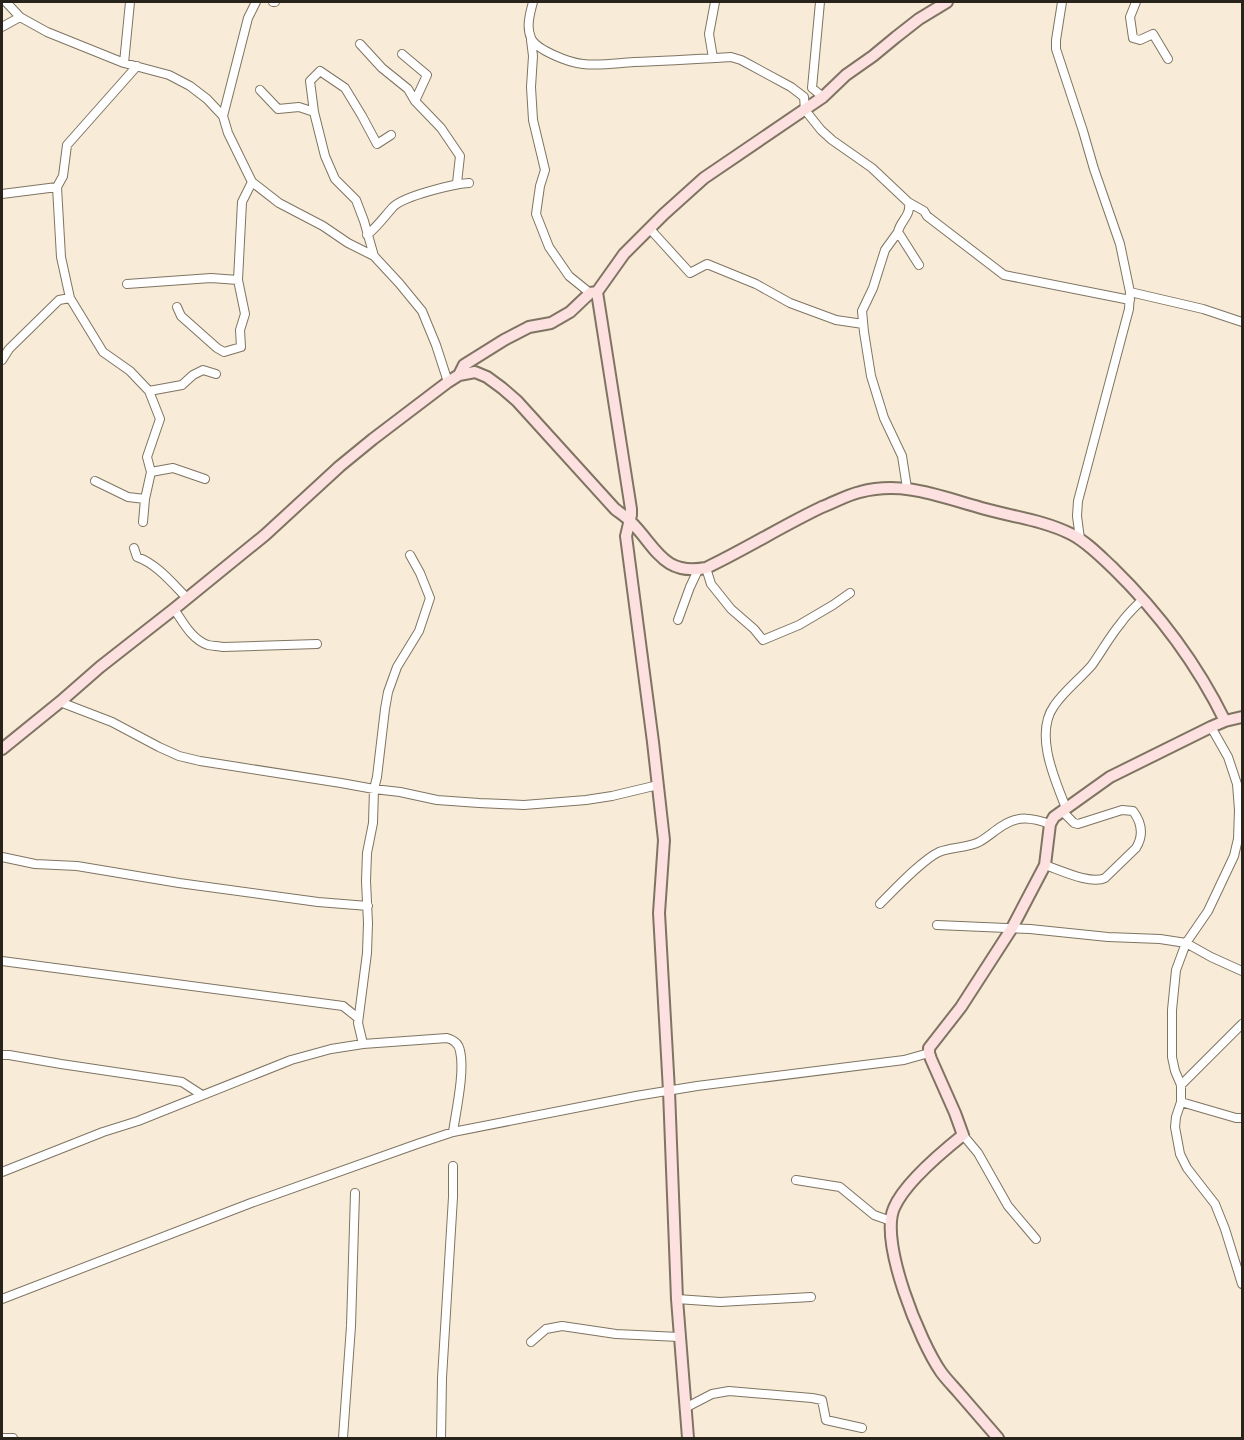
<svg xmlns="http://www.w3.org/2000/svg" width="1244" height="1440" viewBox="0 0 1244 1440" font-family="'Noto Sans',sans-serif">
  <style>
    .lines { fill: none; stroke-linecap: round; stroke-linejoin: round }
    .street-casing { stroke: #7f7462; stroke-width: 10 }
    .secondary-casing { stroke: #7f7462; stroke-width: 14 }
    .street { stroke: #fff; stroke-width: 8 }
    .secondary { stroke: #fde1e0; stroke-width: 10 }
  </style>
  <rect width="100%" height="100%" fill="#f8ecd8"/>
  <g class="lines">
    <defs>
      <path id="street" d="M 6,2 L 20,17 L 47,32 L 124,63 L 169,75 L 190,86 L 207,99 L 223,116 L 228,133 L 252,182 L 279,203 L 323,226 L 348,243 L 374,256 L 399,283 L 422,311 L 436,345 L 448,382
        M 273,2 L 275,2
        M 533,2 C 530,13 526,27 531,38 C 536,50 570,63 583,64 C 600,66 617,63 634,62 C 666,61 699,59 731,57 L 741,60 L 791,87 L 804,97 L 805,110 L 821,130 L 832,140 L 872,168 L 908,202 L 924,211 L 927,216 L 1004,275 L 1130,300
        M 820,2 L 812,88 L 823,97
        M 1062,2 L 1056,40 L 1056,49 L 1083,131 L 1094,169 L 1120,244 L 1130,292 L 1129,309 L 1078,501 L 1077,516 L 1080,539
        M 1136,2 L 1130,17 L 1133,38 L 1140,40 L 1153,34 L 1168,59
        M 2,27 L 20,17
        M 531,40 L 533,56 L 531,87 L 533,120 L 545,170 L 540,186 L 536,214 L 549,247 L 569,276 L 590,293
        M 360,44 L 382,68 L 408,89 L 415,101
        M 402,54 L 427,75 L 415,101 L 441,128 L 460,156 L 457,183
        M 713,58 L 709,34 L 715,2
        M 124,63 L 130,2
        M 260,90 L 278,109 L 299,107 L 314,112
        M 223,116 L 248,18 L 256,2
        M 2,194 L 57,187
        M 909,203 C 911,216 900,221 898,232 L 919,265
        M 650,229 L 690,273 L 707,264 L 756,284 L 790,303 L 836,320 L 863,324
        M 898,232 L 885,250 L 873,288 L 862,311 L 864,332 L 871,376 L 884,418 L 902,456 L 907,488
        M 367,235 C 378,226 384,217 393,207 C 404,196 453,184 469,183
        M 374,256 L 364,221 L 356,200 L 335,179 L 325,156 L 314,112 L 310,81 L 320,71 L 345,88 L 362,116 L 377,144 L 391,135
        M 127,284 L 211,278 L 238,280
        M 1130,292 L 1203,309 L 1242,322
        M 70,298 L 61,257 L 57,187 L 63,176 L 67,145 L 137,66
        M 177,307 L 181,316 L 217,348 L 224,352 L 241,347 L 240,330 L 245,314 L 238,280 L 242,202 L 252,182
        M 2,360 L 9,349 L 59,300 L 70,298 L 103,352 L 130,371 L 149,391 L 160,419 L 147,457 L 151,472 L 145,499 L 143,522
        M 149,391 L 182,385 L 193,375 L 203,370 L 216,374
        M 151,472 L 173,468 L 205,479
        M 95,481 L 128,497 L 145,499
        M 134,548 L 137,557 C 157,564 172,583 187,598
        M 706,568 L 711,584 L 731,609 L 754,629 L 763,640 L 799,625 L 833,605 L 850,593
        M 174,609 C 183,622 192,640 208,645 C 212,646 218,646 223,647 L 317,644
        M 678,620 L 690,587 L 698,570
        M 60,702 L 112,722 L 159,747 L 179,756 L 200,761 L 341,783 L 374,789 L 400,792 L 437,800 L 479,803 L 524,805 L 586,800 L 612,796 L 658,785
        M 1211,727 L 1228,757 L 1237,784 L 1239,810 L 1238,839 L 1234,856 L 1208,911 L 1186,943 L 1176,970 L 1172,1010 L 1172,1057 L 1175,1071 L 1181,1085 L 1181,1102 L 1176,1117 L 1175,1127 L 1180,1154 L 1187,1168 L 1215,1204 L 1225,1229 L 1242,1284
        M 1066,808 C 1055,780 1034,734 1054,706 C 1064,691 1080,679 1092,665 C 1102,651 1110,636 1121,623 C 1127,614 1135,607 1143,599
        M 2,857 L 35,864 L 77,866 L 179,883 L 318,902 L 368,906
        M 1045,865 C 1060,870 1091,885 1105,878 L 1136,848 C 1144,835 1142,823 1133,811 L 1122,810 L 1078,824 L 1074,823 L 1062,811
        M 880,904 C 894,890 922,860 939,852 C 952,847 967,848 979,842 C 988,837 994,831 1002,826 C 1018,815 1033,818 1050,824
        M 937,925 L 1030,929 L 1108,937 L 1160,939 L 1186,943 L 1211,957 L 1242,971
        M 2,961 L 343,1006 L 358,1018
        M 363,1044 L 358,1023 L 367,953 L 368,923 L 366,881 L 367,853 L 373,823 L 374,789 L 377,777 L 385,709 L 388,692 L 397,667 L 419,631 L 430,598 L 420,573 L 410,555
        M 2,1055 L 9,1055 L 61,1064 L 182,1082 L 202,1095
        M 1181,1085 L 1242,1024
        M 1181,1102 L 1236,1118 L 1242,1118
        M 963,1135 L 978,1153 L 1008,1206 L 1036,1239
        M 2,1172 L 103,1132 L 138,1121 L 291,1060 L 331,1049 L 363,1044 L 447,1038 C 454,1040 459,1044 460,1051 C 465,1071 456,1111 453,1132
        M 796,1180 L 840,1187 L 874,1215 L 891,1221
        M 2,1299 L 251,1203 L 420,1143 L 453,1132 L 636,1096 L 697,1086 L 904,1060 L 929,1053
        M 677,1299 L 720,1302 L 811,1297
        M 531,1342 L 546,1329 L 562,1326 L 616,1334 L 679,1337
        M 685,1408 L 712,1394 L 729,1391 L 812,1398 L 822,1400 L 826,1420 L 862,1428
        M 2,1438 L 13,1438
        M 343,1438 L 351,1326 L 355,1193
        M 441,1438 L 442,1378 L 453,1197 L 453,1166"/>
      <path id="secondary" d="M 459,375 L 464,365 L 504,340 L 529,327 L 551,323 L 570,312 L 590,293 L 597,292
        M 2,749 L 60,702 L 100,667 L 174,609 L 265,535 L 340,466 L 373,439 L 448,382 L 459,375 L 475,372 L 487,377 L 502,388 L 517,401 L 615,509 C 620,513 625,516 630,521 C 656,546 662,576 706,568 C 746,549 782,526 822,507 C 835,502 847,495 860,492 C 901,481 936,495 975,506 C 1006,516 1041,519 1071,534 C 1087,542 1100,556 1113,568 C 1158,612 1197,664 1225,721
        M 688,1438 L 677,1299 L 669,1091 L 659,913 L 664,840 L 653,742 L 626,536 L 631,515 L 631,509 L 597,292 L 624,254 L 664,214 L 704,178 L 823,97 L 846,75 L 873,56 L 896,37 L 919,19 L 947,2
        M 998,1438 C 985,1423 972,1408 959,1393 C 953,1386 946,1379 941,1372 C 920,1342 879,1242 894,1208 C 904,1184 943,1151 963,1135 L 955,1113 L 931,1059 L 929,1053 L 929,1048 L 961,1007 L 1012,928 L 1045,865 L 1050,824 L 1054,817 L 1110,777 L 1211,727 L 1225,721 L 1242,717"/>
    </defs>
    <!-- street casing -->
    <use href="#street" class="street-casing"/>
    <!-- secondary casing -->
    <use href="#secondary" class="secondary-casing"/>
    <!-- street -->
    <use href="#street" class="street"/>
    <!-- secondary -->
    <use href="#secondary" class="secondary"/>
  </g>
  <!-- border -->
  <rect width="1244" height="1440" fill="none" stroke="#28241c" stroke-width="6"/>
</svg>
